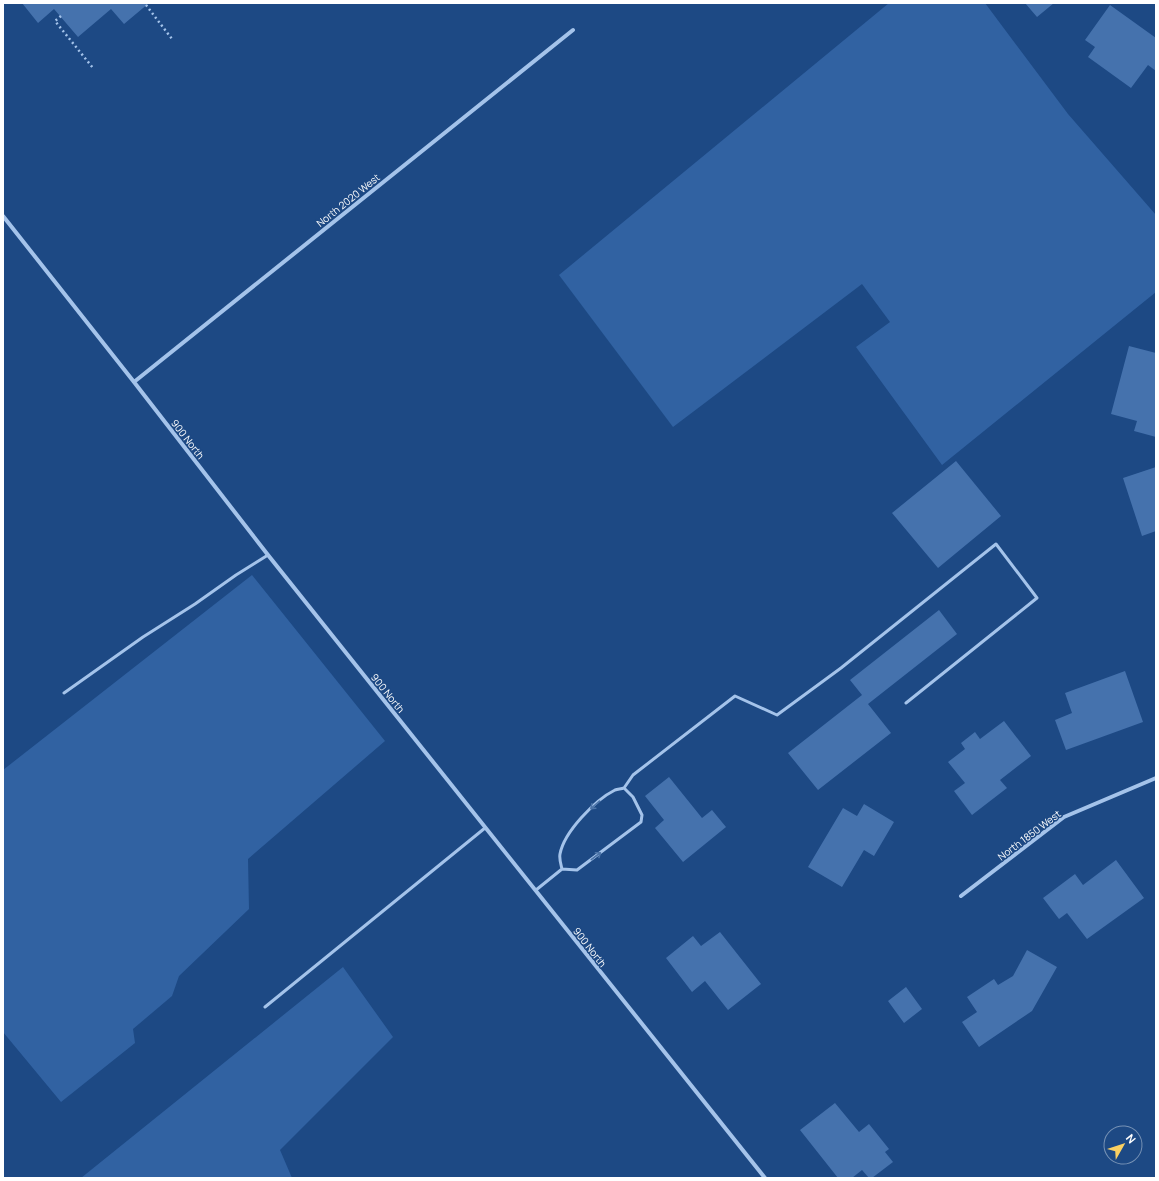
<svg xmlns="http://www.w3.org/2000/svg" width="1159" height="1181" viewBox="0 0 1159 1181" font-family="Manrope,sans-serif">
  <style>
    .green { fill: #3162a2 }
    .building { fill: #4572ad }
    .lines { fill: none; stroke-linecap: round; stroke-linejoin: round }
    .path { stroke: #a4c3ea; stroke-width: 2.5; stroke-dasharray: 2 3; stroke-linecap: butt }
    .lane { stroke: #a4c3ea; stroke-width: 3 }
    .street { stroke: #a4c3ea; stroke-width: 4 }
    .oneway { stroke: #4c74a8 }
    .labels { text-anchor: middle; stroke-width: 3; stroke-linejoin: round; paint-order: stroke }
    .street-label { font-size: 10px; fill: #fff; stroke: #1d4984 }
  </style>
  <rect width="100%" height="100%" fill="#1d4984"/>
  <!-- green -->
  <path class="green" d="M 889,3 L 985,3 L 1068,114 L 1156,215 L 1156,292 L 942,465 L 856,347 L 890,322 L 862,284 L 673,427 L 559,275 Z
    M 252,575 L 385,741 L 248,859 L 249,909 L 179,976 L 172,996 L 133,1029 L 135,1043 L 61,1102 L 3,1032 L 3,770 Z
    M 343,967 L 393,1037 L 280,1150 L 292,1178 L 81,1178 Z"/>
  <!-- building -->
  <path class="building" d="M 22,3 L 149,3 L 124,24 L 111,9 L 78,37 L 54,9 L 38,23 Z
    M 1025,3 L 1054,3 L 1037,17 Z
    M 1110,5 L 1156,38 L 1156,71 L 1148,65 L 1131,88 L 1088,57 L 1095,47 L 1085,40 Z
    M 1129,346 L 1156,353 L 1156,437 L 1134,431 L 1137,421 L 1111,414 Z
    M 956,461 L 1001,516 L 938,568 L 892,513 Z
    M 1156,467 L 1156,531 L 1142,536 L 1123,478 Z
    M 939,610 L 957,634 L 868,704 L 891,733 L 818,790 L 788,753 L 862,695 L 850,680 Z
    M 1125,671 L 1143,722 L 1066,750 L 1055,720 L 1072,713 L 1065,693 Z
    M 1004,721 L 1031,756 L 1000,780 L 1007,788 L 972,815 L 954,791 L 965,783 L 948,762 L 965,749 L 961,743 L 975,732 L 980,739 Z
    M 669,777 L 702,818 L 712,810 L 726,827 L 683,862 L 655,828 L 664,820 L 645,796 Z
    M 864,804 L 894,822 L 874,856 L 864,850 L 842,887 L 808,867 L 843,808 L 857,816 Z
    M 1116,860 L 1144,898 L 1087,939 L 1067,913 L 1059,919 L 1043,898 L 1075,874 L 1083,885 Z
    M 720,932 L 761,984 L 728,1010 L 705,981 L 692,992 L 666,958 L 693,936 L 701,946 Z
    M 1027,950 L 1057,967 L 1032,1011 L 979,1047 L 962,1022 L 977,1012 L 967,997 L 994,979 L 998,985 L 1013,976 Z
    M 906,987 L 922,1009 L 904,1023 L 888,1001 Z
    M 835,1103 L 859,1132 L 869,1124 L 889,1149 L 885,1152 L 893,1162 L 872,1178 L 869,1178 L 862,1170 L 852,1178 L 838,1178 L 800,1130 Z"/>
  <g class="lines">
    <!-- path -->
    <path class="path" d="M 146,5 L 172,39
      M 61,16 L 55,21 L 93,68"/>
    <!-- lane -->
    <path class="lane" d="M 64,693 L 143,637 L 195,604 L 236,575 L 268,555
      M 624,788 L 633,775 L 735,696 L 777,715 L 841,668 L 996,544 L 1037,598 L 906,703
      M 536,890 L 562,869 L 577,870 L 641,822 L 642,815 L 633,797 L 624,788 C 621,789 618,789 615,790 C 595,800 564,832 560,854 C 559,859 561,865 562,869
      M 265,1007 L 485,828"/>
    <!-- street -->
    <path class="street" d="M 3,216 L 134,382 L 268,555 L 765,1178
      M 134,382 L 573,30
      M 961,896 L 1064,817 L 1156,778"/>
  </g>
  <!-- one-way arrows -->
  <defs><path id="oneway-shaft" d="M-6 0H5M1.5-3L5.5 0L1.5 3" fill="none" stroke-width="1.6" stroke-linecap="round" stroke-linejoin="round"/></defs>
  <g class="oneway">
    <use href="#oneway-shaft" transform="translate(595 805) rotate(139)"/>
    <use href="#oneway-shaft" transform="translate(596 856) rotate(-37)"/>
  </g>
  <g class="labels">
    <!-- street labels -->
    <g class="street-label">
      <text transform="translate(348 200) rotate(-39)" y="4">North 2020 West</text>
      <text transform="translate(188 439) rotate(52)" y="4">900 North</text>
      <text transform="translate(388 693) rotate(51)" y="4">900 North</text>
      <text transform="translate(1029 835) rotate(-37)" y="4">North 1850 West</text>
      <text transform="translate(590 947) rotate(52)" y="4">900 North</text>
    </g>
  </g>
  <!-- border -->
  <rect width="1159" height="1181" fill="none" stroke="#ffffff" stroke-width="8"/>
  <!-- north arrow -->
  <g transform="translate(1123 1145) rotate(51)"><circle r="19" fill="#1d4984" stroke="#7792b5"/>
  <path d="M0-3L7 15L0 10L-7 15Z" fill="#fad062"/>
  <text y="-6" font-size="11" font-weight="bold" text-anchor="middle" fill="#ffffff">N</text>
  </g>
</svg>
